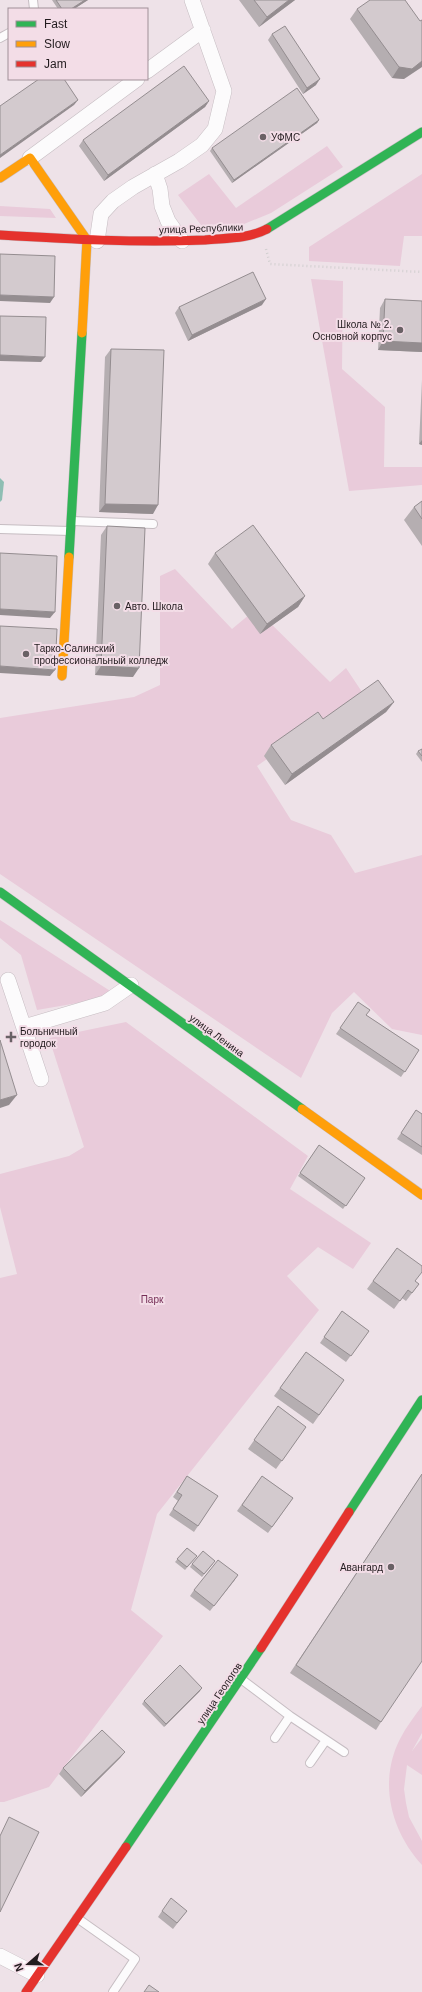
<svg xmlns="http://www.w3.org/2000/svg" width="422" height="1992" viewBox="0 0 422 1992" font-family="Helvetica,sans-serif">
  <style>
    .green { fill: #e9cbda }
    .water { fill: #8ebeb3 }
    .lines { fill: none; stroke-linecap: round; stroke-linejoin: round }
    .lane-casing { stroke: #c6bdc2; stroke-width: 10 }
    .street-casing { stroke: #c6bdc2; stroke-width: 16 }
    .fast-casing { stroke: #c6bdc2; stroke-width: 10 }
    .slow-casing { stroke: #c6bdc2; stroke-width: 10 }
    .jam-casing { stroke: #c6bdc2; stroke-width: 10 }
    .path { stroke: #d2cfd0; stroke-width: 2.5; stroke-dasharray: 1 3; stroke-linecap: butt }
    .lane { stroke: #fcfbfc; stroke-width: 8 }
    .street { stroke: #fcfbfc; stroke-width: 15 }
    .fast { stroke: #30b455; stroke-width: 9 }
    .slow { stroke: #ff9f0a; stroke-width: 9 }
    .jam { stroke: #e5322d; stroke-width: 9 }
    .wall { fill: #b5aeb1 }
    .shaded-wall { fill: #948d90 }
    .building { fill: #d3cace; stroke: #948d90 }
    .poi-dot { fill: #696165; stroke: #f3dde7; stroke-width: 1.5 }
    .labels { text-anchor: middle; stroke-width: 4; stroke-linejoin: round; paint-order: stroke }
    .poi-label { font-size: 10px; fill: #221b1e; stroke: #f3dde7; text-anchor: start }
    .street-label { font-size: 10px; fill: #221b1e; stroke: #f3dde7 }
    .park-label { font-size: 10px; fill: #762f57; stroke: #f3dde7 }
  </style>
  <rect width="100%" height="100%" fill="#eee2e8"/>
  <!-- green -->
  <path class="green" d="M 327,146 L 343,167 L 271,213 L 244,224 L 201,225 L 178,195 L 209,174 L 236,208 Z
    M 422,174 L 422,236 L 404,236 L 400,266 L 309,261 L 309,247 Z
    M 0,206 L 50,209 L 56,218 L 0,216 Z
    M 311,279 L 343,281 L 342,369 L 385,407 L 384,467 L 422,467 L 422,485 L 349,491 Z
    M 175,569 L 232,629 L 256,609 L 330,682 L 346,668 L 362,692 L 257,766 L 291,820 L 331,835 L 355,873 L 422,855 L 422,1035 L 392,1029 L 354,992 L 332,1013 L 301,1078 L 0,874 L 0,718 L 134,697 L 160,685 L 160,576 Z
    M 0,920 L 118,996 L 37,1010 L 21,955 L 0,938 Z
    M 126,1022 L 308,1156 L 290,1189 L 371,1243 L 353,1269 L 318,1247 L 287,1276 L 319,1310 L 157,1514 L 131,1610 L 163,1636 L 49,1787 L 4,1802 L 0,1802 L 0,1278 L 17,1274 L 0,1207 L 0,1174 L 69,1156 L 84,1147 L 49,1038 Z
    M 422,1706 L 422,1733 L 412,1751 L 422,1738 L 422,1775 L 407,1765 L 404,1789 L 406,1803 L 409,1817 L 422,1841 L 422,1865 C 391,1831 378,1782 400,1739 C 406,1727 414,1717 422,1706 Z"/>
  <!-- water -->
  <path class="water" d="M 0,478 L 4,482 L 2,500 L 0,502 Z"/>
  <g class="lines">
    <defs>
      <path id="lane" d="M 33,0 L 34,9
        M 0,38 L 9,33
        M 72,521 L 153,524
        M 0,529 L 70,531
        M 241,1679 L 290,1716 L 344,1752
        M 275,1738 L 290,1716
        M 310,1763 L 326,1740
        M 77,1918 L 135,1959 L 113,1992"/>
      <path id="street" d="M 147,71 L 203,30
        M 30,158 L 137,79
        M 155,174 L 160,189 L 162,206 L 168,221 L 182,241
        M 97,241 L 101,214 L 113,201 L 133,187 L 179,161 L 202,145 L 215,129 L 224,91 L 192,0
        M 8,980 L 41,1079
        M 24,1027 L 105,1003 L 131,985
        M 0,1956 L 37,1975"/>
      <path id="fast" d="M 267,229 L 422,132
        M 69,557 L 82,333
        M 0,892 L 302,1109
        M 349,1512 L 422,1400
        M 126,1847 L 261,1648"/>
      <path id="slow" d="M 0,178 L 30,158 L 87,240 L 82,333
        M 62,676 L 69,557
        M 302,1109 L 422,1195"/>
      <path id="jam" d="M 0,235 C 68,239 136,243 205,240 C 226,238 248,239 267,229
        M 261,1648 L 349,1512
        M 26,1992 L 126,1847"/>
    </defs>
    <!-- lane casing -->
    <use href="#lane" class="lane-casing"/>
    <!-- street casing -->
    <use href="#street" class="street-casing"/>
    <!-- fast casing -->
    <use href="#fast" class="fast-casing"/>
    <!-- slow casing -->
    <use href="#slow" class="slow-casing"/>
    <!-- jam casing -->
    <use href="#jam" class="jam-casing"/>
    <!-- path -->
    <path class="path" d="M 266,249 L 270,264 L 422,272"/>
    <!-- lane -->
    <use href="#lane" class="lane"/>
    <!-- street -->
    <use href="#street" class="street"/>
    <!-- fast -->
    <use href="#fast" class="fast"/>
    <!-- slow -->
    <use href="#slow" class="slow"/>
    <!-- jam -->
    <use href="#jam" class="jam"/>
  </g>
  <!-- wall -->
  <path class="wall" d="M 52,0 L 88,0 L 74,9 L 58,9 Z
    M 239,0 L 295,0 L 259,27 Z
    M 405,0 L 404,79 L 392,78 L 350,19 L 357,9 Z
    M 272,34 L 316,85 L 303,94 L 268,40 Z
    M 209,101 L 205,107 L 104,181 L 79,146 L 83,140 Z
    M 319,120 L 317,123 L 232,183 L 210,151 L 212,148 Z
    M 385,299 L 422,301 L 422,352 L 378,350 L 380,308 Z
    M 262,305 L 188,341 L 175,313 L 179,307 Z
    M 111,349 L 153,514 L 99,512 L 105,357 Z
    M 422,380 L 422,445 L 419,444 Z
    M 422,501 L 422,546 L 404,520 L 414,507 Z
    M 107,526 L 133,677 L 95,675 L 101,535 Z
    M 215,553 L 305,596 L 298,607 L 260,634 L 208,564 Z
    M 394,702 L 386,712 L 285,785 L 264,756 L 271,745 L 323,719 Z
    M 422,749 L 422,762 L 416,754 L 418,751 Z
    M 358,1002 L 366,1015 L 419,1050 L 401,1077 L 336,1034 Z
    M 416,1110 L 422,1114 L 422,1155 L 397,1139 Z
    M 319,1145 L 365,1178 L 343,1209 L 298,1176 Z
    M 397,1248 L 415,1281 L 419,1284 L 406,1301 L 402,1298 L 394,1309 L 367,1289 Z
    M 342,1311 L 369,1331 L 346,1362 L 320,1343 Z
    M 306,1352 L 344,1380 L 313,1424 L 274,1396 Z
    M 278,1406 L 306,1427 L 276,1469 L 248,1449 Z
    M 422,1474 L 381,1722 L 376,1730 L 290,1673 Z
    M 187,1476 L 218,1496 L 194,1532 L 169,1515 L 178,1501 L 173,1497 Z
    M 262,1476 L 293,1498 L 268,1533 L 237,1511 Z
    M 187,1548 L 197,1556 L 185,1570 L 175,1562 Z
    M 192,1564 L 213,1564 L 202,1577 L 190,1567 Z
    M 238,1575 L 210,1611 L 190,1596 L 194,1590 Z
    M 200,1691 L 164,1727 L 142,1704 L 144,1701 Z
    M 125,1752 L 120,1758 L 81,1797 L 59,1774 L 63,1768 Z
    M 162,1911 L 187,1911 L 173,1929 L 158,1917 Z"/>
  <!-- shaded-wall -->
  <path class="shaded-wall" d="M 85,0 L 88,0 L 74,9 L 71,9 Z
    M 289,0 L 295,0 L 259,27 L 267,17 Z
    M 422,61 L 422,67 L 404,79 L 392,78 L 399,67 Z
    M 320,79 L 316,85 L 303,94 L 307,88 Z
    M 78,100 L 74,105 L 0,158 L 0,155 Z
    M 209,101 L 205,107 L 104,181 L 108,175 Z
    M 319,120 L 317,123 L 232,183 L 234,180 Z
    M 0,295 L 54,297 L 50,303 L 0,301 Z
    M 266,299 L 262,305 L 188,341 L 192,335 Z
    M 383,341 L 422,343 L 422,352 L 378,350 Z
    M 0,355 L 45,357 L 41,362 L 0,361 Z
    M 422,440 L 422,445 L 419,444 Z
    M 105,504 L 158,505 L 153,514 L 99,512 Z
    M 305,596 L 298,607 L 260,634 L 267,624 Z
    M 0,609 L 55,612 L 50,618 L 0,615 Z
    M 0,666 L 55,670 L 50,676 L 0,673 Z
    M 101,666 L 139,668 L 133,677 L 95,675 Z
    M 394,702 L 386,712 L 285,785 L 292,774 Z
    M 17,1095 L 9,1105 L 0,1108 L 0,1100 Z
    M 238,1575 L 234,1581 L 210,1611 L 214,1606 Z
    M 202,1688 L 200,1691 L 164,1727 L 166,1724 Z
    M 125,1752 L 120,1758 L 81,1797 L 85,1791 Z"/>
  <!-- building -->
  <path class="building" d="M 56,0 L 85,0 L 71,9 L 62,9 Z
    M 254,0 L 289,0 L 267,17 Z
    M 370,0 L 405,0 L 420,21 L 422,20 L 422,61 L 412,69 L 399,67 L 357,9 Z
    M 285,26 L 320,79 L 307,88 L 272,34 Z
    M 184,66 L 209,101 L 108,175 L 83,140 Z
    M 39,79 L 64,79 L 78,100 L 0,155 L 0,106 Z
    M 297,88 L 319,120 L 234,180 L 212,148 Z
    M 0,254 L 55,256 L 54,297 L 0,295 Z
    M 253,272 L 266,299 L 192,335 L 179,307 Z
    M 385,299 L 422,301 L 422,343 L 383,341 Z
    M 0,316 L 46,317 L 45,357 L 0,355 Z
    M 111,349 L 164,350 L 158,505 L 105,504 Z
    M 422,501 L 422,519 L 414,507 Z
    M 253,525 L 305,596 L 267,624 L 215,553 Z
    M 107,526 L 145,528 L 139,668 L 101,666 Z
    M 0,553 L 57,556 L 55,612 L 0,609 Z
    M 0,626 L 57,629 L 55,670 L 0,666 Z
    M 378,680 L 394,702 L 292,774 L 271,745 L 318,712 L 323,719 Z
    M 422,749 L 422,756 L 418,751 Z
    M 358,1002 L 370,1010 L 366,1015 L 419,1050 L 405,1072 L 340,1028 Z
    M 0,1040 L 17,1095 L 0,1100 Z
    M 416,1110 L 422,1114 L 422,1147 L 401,1133 Z
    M 319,1145 L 365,1178 L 346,1206 L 300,1173 Z
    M 397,1248 L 422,1266 L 422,1272 L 415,1281 L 419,1284 L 412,1293 L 408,1290 L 400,1301 L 373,1281 Z
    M 342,1311 L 369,1331 L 351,1356 L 324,1337 Z
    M 306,1352 L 344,1380 L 319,1415 L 280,1388 Z
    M 278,1406 L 306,1427 L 282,1461 L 254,1440 Z
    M 422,1474 L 422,1661 L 381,1722 L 296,1665 Z
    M 187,1476 L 218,1496 L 198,1526 L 173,1509 L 182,1495 L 177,1492 Z
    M 262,1476 L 293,1498 L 272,1527 L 242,1505 Z
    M 187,1548 L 197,1556 L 187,1567 L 177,1559 Z
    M 203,1551 L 215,1561 L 204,1574 L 192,1564 Z
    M 218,1560 L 238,1575 L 214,1606 L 194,1590 Z
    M 180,1665 L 202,1688 L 166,1724 L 144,1701 Z
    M 102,1730 L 125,1752 L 85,1791 L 63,1768 Z
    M 9,1817 L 39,1832 L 0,1912 L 0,1836 Z
    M 171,1898 L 187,1911 L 177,1923 L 162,1911 Z
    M 149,1985 L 159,1992 L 144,1992 Z"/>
  <!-- markers -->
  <g class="poi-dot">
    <circle cx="263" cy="137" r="4"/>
    <circle cx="400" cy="330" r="4"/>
    <circle cx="117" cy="606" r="4"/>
    <circle cx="26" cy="654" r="4"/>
    <path d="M9 1031h4v4h4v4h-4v4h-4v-4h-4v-4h4z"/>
    <circle cx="391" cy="1567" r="4"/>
  </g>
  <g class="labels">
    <!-- poi labels -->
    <g class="poi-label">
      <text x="271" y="141">УФМС</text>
      <text x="392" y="328" text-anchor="end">Школа № 2.<tspan x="392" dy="12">Основной корпус</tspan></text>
      <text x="125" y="610">Авто. Школа</text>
      <text x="34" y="652">Тарко-Салинский<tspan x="34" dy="12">профессиональный колледж</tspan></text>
      <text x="20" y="1035">Больничный<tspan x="20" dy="12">городок</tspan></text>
      <text x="383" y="1571" text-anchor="end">Авангард</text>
    </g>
    <!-- street labels -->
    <g class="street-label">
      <text transform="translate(201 228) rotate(-2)" y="4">улица Республики</text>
      <text transform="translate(217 1035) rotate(36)" y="4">улица Ленина</text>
      <text transform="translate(219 1693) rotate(-56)" y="4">улица Геологов</text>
    </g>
    <!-- park labels -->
    <g class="park-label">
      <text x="152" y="1303">Парк</text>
    </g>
  </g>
  <!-- legend -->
  <rect x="8" y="8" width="140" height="72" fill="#f3dde7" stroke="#9f8f97"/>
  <rect x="16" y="21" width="20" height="6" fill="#30b455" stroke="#9f8f97"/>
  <text x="44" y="28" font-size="12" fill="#221b1e">Fast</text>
  <rect x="16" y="41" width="20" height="6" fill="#ff9f0a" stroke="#9f8f97"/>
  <text x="44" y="48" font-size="12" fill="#221b1e">Slow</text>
  <rect x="16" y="61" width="20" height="6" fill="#e5322d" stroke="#9f8f97"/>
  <text x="44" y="68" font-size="12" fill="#221b1e">Jam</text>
  <!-- north arrow -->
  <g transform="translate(28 1964) rotate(250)" stroke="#f3dde7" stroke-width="3" paint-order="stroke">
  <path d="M0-3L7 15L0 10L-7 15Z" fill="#221b1e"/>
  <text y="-6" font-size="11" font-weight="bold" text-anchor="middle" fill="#221b1e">N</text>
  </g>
</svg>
